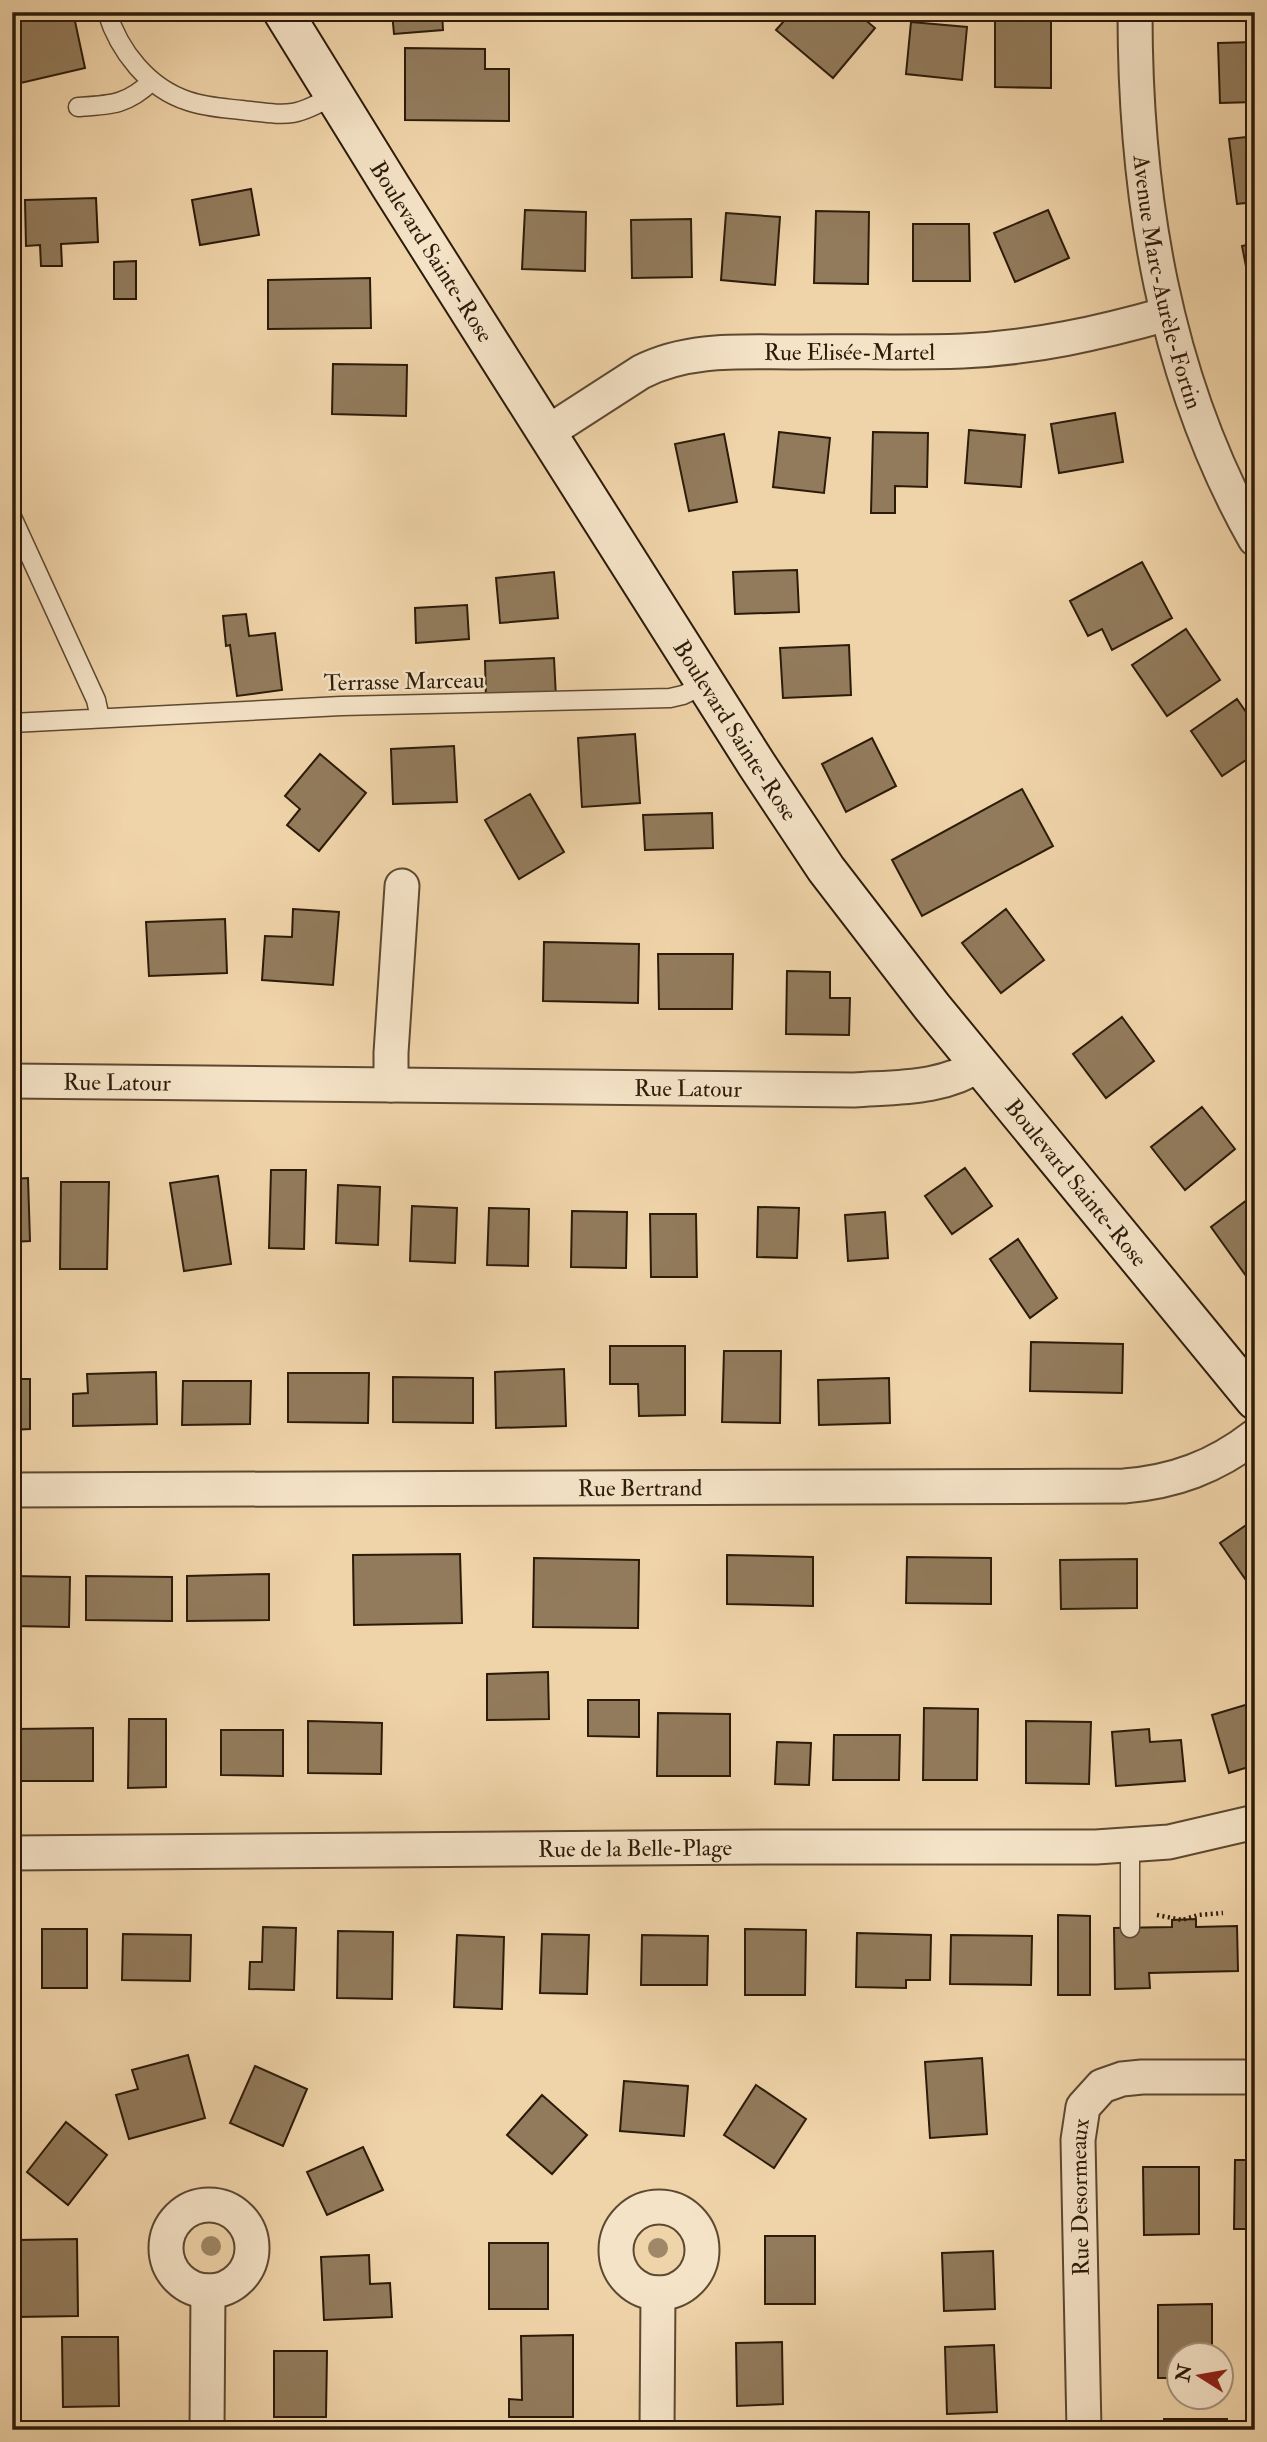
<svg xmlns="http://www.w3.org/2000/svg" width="1267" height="2442" viewBox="0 0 1267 2442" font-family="'IM FELL Double Pica',serif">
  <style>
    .building { fill: #927b5c; stroke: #2c1b09; stroke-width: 2 }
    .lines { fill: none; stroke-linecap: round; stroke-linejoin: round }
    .lane-casing { stroke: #5d4931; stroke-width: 21 }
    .street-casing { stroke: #5d4931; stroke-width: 37 }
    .secondary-casing { stroke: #2c1b09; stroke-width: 42 }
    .path { stroke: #2c1b09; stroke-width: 4.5; stroke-dasharray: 2 3.5; stroke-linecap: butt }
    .lane { stroke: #f5e3c7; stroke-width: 18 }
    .street { stroke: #f5e3c7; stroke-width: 33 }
    .secondary { stroke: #f5e3c7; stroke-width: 38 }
    .tree { fill: #9f8867 }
    .labels { text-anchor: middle; stroke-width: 5; stroke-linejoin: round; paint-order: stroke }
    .street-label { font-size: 23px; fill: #2c1b09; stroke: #f5e3c7 }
  </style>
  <rect width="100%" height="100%" fill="#f0d4a9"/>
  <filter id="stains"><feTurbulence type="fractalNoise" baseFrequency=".00286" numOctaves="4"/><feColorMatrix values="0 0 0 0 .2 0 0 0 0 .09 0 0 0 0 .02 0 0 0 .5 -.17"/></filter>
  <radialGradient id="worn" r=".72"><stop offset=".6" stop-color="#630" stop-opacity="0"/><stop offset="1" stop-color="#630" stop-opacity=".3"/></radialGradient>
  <!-- building -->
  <path class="building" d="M 12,12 L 73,12 L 85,68 L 12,85 Z
    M 392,12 L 442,12 L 443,30 L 394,34 Z
    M 792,12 L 856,12 L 875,28 L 833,78 L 776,30 Z
    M 995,20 L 1051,21 L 1051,88 L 995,87 Z
    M 911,22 L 967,27 L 962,80 L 906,74 Z
    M 1255,42 L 1255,102 L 1220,103 L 1218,43 Z
    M 405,48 L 485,49 L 485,69 L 509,69 L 509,121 L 405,120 Z
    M 1255,136 L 1255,202 L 1237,204 L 1229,139 Z
    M 251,189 L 259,235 L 200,245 L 192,200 Z
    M 96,198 L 98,242 L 61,244 L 62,266 L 41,266 L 40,245 L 26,246 L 25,200 Z
    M 525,210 L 586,212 L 585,271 L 522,269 Z
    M 1048,210 L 1069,258 L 1015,282 L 994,233 Z
    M 816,211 L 869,212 L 868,284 L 814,283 Z
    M 726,213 L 780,217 L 775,285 L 721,280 Z
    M 691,219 L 692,277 L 632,278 L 631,220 Z
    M 913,224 L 969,224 L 970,281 L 913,281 Z
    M 1255,243 L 1255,302 L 1253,302 L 1242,246 Z
    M 136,261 L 136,299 L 114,299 L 114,262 Z
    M 370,278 L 371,328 L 268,329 L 268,280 Z
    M 333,364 L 407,365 L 406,416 L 332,414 Z
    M 1115,413 L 1123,462 L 1059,473 L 1051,424 Z
    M 969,430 L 1025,435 L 1021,487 L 965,483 Z
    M 779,432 L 830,438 L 824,493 L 773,487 Z
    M 873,432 L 928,433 L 927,487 L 895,486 L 895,513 L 871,513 Z
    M 724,434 L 737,502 L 689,511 L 675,444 Z
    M 1142,562 L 1172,618 L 1112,650 L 1102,629 L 1088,636 L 1070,601 Z
    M 797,570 L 799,612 L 735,614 L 733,572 Z
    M 554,572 L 558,618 L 500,623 L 496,578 Z
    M 467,605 L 469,639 L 416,643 L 415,608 Z
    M 246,614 L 249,636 L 275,633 L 282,690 L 237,696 L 230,645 L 226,646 L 223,616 Z
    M 1186,629 L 1220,680 L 1167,716 L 1132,665 Z
    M 849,645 L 851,695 L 783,698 L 780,648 Z
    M 554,658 L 556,698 L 486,700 L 485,661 Z
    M 1237,699 L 1255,725 L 1255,754 L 1222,776 L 1191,731 Z
    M 635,734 L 640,803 L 582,807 L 578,738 Z
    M 872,738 L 896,786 L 846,812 L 822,764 Z
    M 454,746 L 457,802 L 393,804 L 391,749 Z
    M 320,754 L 366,793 L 319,851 L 287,825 L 300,809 L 285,796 Z
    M 1022,789 L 1053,846 L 922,916 L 892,860 Z
    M 530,794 L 564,852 L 519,879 L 485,820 Z
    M 712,813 L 713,848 L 645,850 L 643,815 Z
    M 293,909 L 339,912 L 333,985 L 262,980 L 265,936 L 292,937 Z
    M 1006,909 L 1044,960 L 1001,993 L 962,943 Z
    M 225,919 L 227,973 L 149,976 L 146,922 Z
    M 544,942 L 639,944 L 638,1003 L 543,1001 Z
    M 658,954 L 733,954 L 732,1009 L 659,1009 Z
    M 787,971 L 830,972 L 830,998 L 850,998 L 849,1035 L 786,1034 Z
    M 1122,1017 L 1154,1061 L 1106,1098 L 1073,1054 Z
    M 1202,1107 L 1235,1149 L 1185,1190 L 1151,1147 Z
    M 965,1168 L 992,1206 L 952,1234 L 925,1196 Z
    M 271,1170 L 306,1170 L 304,1249 L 269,1248 Z
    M 218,1176 L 231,1264 L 184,1271 L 170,1183 Z
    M 28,1178 L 30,1241 L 12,1242 L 12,1179 Z
    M 61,1182 L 109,1182 L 107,1269 L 60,1269 Z
    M 338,1185 L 380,1187 L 378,1245 L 336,1243 Z
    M 1255,1194 L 1255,1286 L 1254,1287 L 1211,1227 Z
    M 412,1206 L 457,1208 L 455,1263 L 410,1261 Z
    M 758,1207 L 799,1208 L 797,1258 L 757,1257 Z
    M 489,1208 L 529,1209 L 528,1266 L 487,1265 Z
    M 572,1211 L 627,1212 L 626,1268 L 571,1267 Z
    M 885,1212 L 888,1258 L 848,1261 L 845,1215 Z
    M 650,1214 L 696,1214 L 697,1277 L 651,1277 Z
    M 1018,1239 L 1057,1298 L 1030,1318 L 990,1259 Z
    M 1031,1342 L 1123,1344 L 1122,1393 L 1030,1391 Z
    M 610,1346 L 685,1346 L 685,1415 L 639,1416 L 638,1384 L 610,1384 Z
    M 724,1351 L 781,1351 L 780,1423 L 722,1422 Z
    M 564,1369 L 566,1426 L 496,1428 L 495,1372 Z
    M 156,1372 L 157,1424 L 73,1426 L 73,1394 L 88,1393 L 87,1374 Z
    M 288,1373 L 369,1373 L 368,1423 L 288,1422 Z
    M 393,1377 L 473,1378 L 473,1423 L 393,1422 Z
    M 889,1378 L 890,1423 L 819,1425 L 818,1380 Z
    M 12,1379 L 30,1379 L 30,1429 L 12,1430 Z
    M 183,1381 L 251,1381 L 250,1424 L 182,1425 Z
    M 1255,1519 L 1255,1593 L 1220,1543 Z
    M 460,1554 L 462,1623 L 354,1625 L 353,1555 Z
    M 727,1555 L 813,1557 L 813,1606 L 727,1604 Z
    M 907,1557 L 991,1558 L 991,1604 L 906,1603 Z
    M 534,1558 L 639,1560 L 638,1628 L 533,1627 Z
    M 1137,1559 L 1137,1608 L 1061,1609 L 1060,1560 Z
    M 269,1574 L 269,1620 L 187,1621 L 187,1576 Z
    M 12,1576 L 70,1577 L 69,1627 L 12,1626 Z
    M 86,1576 L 172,1577 L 172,1621 L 86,1620 Z
    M 548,1672 L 549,1719 L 487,1720 L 487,1674 Z
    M 588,1700 L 639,1700 L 639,1737 L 588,1736 Z
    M 1255,1702 L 1255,1765 L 1229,1773 L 1212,1715 Z
    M 924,1708 L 978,1709 L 977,1780 L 923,1780 Z
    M 658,1713 L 730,1714 L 730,1776 L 657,1776 Z
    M 129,1719 L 166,1719 L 166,1787 L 128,1788 Z
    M 308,1721 L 382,1723 L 381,1774 L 308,1773 Z
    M 1026,1721 L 1091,1722 L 1089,1784 L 1026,1783 Z
    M 93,1728 L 93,1781 L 15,1781 L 15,1729 Z
    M 1149,1729 L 1150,1742 L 1181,1740 L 1185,1781 L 1116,1786 L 1112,1732 Z
    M 221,1730 L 283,1730 L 283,1776 L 221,1775 Z
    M 834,1735 L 900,1735 L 899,1780 L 833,1780 Z
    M 777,1742 L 811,1743 L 809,1785 L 775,1784 Z
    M 1058,1915 L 1090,1916 L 1090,1995 L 1058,1995 Z
    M 1196,1919 L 1196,1927 L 1237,1926 L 1238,1971 L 1149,1973 L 1150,1988 L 1115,1989 L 1114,1928 L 1172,1927 L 1172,1920 Z
    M 263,1927 L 296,1928 L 294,1990 L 249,1989 L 250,1962 L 262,1962 Z
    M 42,1929 L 87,1929 L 87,1988 L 42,1988 Z
    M 745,1929 L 806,1930 L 805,1995 L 745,1995 Z
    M 338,1931 L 393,1932 L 392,1999 L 337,1998 Z
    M 857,1933 L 931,1935 L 930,1980 L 906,1980 L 906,1988 L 856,1987 Z
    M 123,1934 L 191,1935 L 190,1981 L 122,1980 Z
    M 542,1934 L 589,1935 L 587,1994 L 540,1993 Z
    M 457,1935 L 504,1937 L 502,2009 L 454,2007 Z
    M 642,1935 L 708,1936 L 707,1985 L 641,1985 Z
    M 951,1935 L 1032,1936 L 1031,1985 L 950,1984 Z
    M 188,2055 L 205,2118 L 129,2139 L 116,2095 L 138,2089 L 132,2070 Z
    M 982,2058 L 987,2134 L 930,2138 L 925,2062 Z
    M 255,2066 L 307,2089 L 283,2146 L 230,2123 Z
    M 624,2081 L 688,2086 L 684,2136 L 620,2131 Z
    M 756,2085 L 806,2119 L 774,2168 L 724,2135 Z
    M 542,2095 L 587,2135 L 552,2174 L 507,2135 Z
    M 66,2122 L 107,2155 L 68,2205 L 27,2172 Z
    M 363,2147 L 383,2190 L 327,2215 L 307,2172 Z
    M 1235,2160 L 1255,2160 L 1255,2229 L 1234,2229 Z
    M 1143,2167 L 1199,2167 L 1199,2234 L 1144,2235 Z
    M 765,2236 L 815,2236 L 815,2304 L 765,2304 Z
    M 77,2239 L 78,2316 L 17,2317 L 16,2240 Z
    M 489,2243 L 548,2243 L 548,2309 L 489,2309 Z
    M 993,2251 L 995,2309 L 944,2311 L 942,2253 Z
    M 369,2255 L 370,2284 L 390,2283 L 392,2317 L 324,2320 L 321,2257 Z
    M 1212,2304 L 1212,2354 L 1180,2354 L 1180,2378 L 1158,2378 L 1158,2305 Z
    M 573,2335 L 573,2417 L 509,2417 L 509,2399 L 522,2400 L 521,2336 Z
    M 62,2337 L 118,2337 L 119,2406 L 63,2407 Z
    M 782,2342 L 783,2404 L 737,2406 L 736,2343 Z
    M 994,2345 L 997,2412 L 947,2414 L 945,2347 Z
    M 274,2351 L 327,2351 L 326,2417 L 274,2417 Z
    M 1164,2419 L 1227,2419 L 1227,2430 L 1164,2430 Z"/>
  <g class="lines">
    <defs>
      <path id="lane" d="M 107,12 C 119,51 148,88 188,101 C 205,107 223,108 241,110 C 287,115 293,119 334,95
        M 78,107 C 111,105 127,105 152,81
        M 12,517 L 96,700 L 100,718
        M 12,723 L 341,706 L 670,698 L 683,695 L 706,684
        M 1130,1928 L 1130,1846"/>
      <g id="street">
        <path id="s1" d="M 1135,12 C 1135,195 1164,378 1255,539"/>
        <path id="s2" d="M 548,432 L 641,372 C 688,348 741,352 792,352 C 849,351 906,353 963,351 C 1033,348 1100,333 1167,314"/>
        <path id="s3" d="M 12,1081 L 854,1090 C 897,1087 944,1089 980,1064"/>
        <path d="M 391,1085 L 391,1053 L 402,886"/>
        <path id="s4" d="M 12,1490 L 1124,1486 C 1174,1482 1215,1467 1255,1436"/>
        <path id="s5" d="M 12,1853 L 763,1847 L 1096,1847 L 1169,1842 L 1255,1822"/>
        <circle cx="209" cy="2248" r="43"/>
        <circle cx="659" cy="2250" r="43"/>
        <path d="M 207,2430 L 208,2291"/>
        <path d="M 657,2430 L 658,2293"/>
        <path id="s6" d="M 1084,2430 L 1078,2140 L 1083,2107 L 1102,2086 L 1122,2079 L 1142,2077 L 1255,2077"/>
      </g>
      <g id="secondary">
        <path id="s7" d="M 283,12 L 391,187 L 757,765 L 826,869 L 933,1008 L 1255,1400"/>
      </g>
    </defs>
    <!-- lane casing -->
    <use href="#lane" class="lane-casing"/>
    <!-- street casing -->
    <use href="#street" class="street-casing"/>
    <!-- secondary casing -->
    <use href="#secondary" class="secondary-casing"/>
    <!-- path -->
    <path class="path" d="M 1157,1915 L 1182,1920 L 1198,1915 L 1223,1913"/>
    <!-- lane -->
    <use href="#lane" class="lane"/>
    <!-- street -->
    <use href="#street" class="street"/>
    <!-- secondary -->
    <use href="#secondary" class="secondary"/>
  </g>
  <!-- trees -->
  <g class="tree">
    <circle cx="211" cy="2246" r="10"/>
    <circle cx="658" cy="2248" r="10"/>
  </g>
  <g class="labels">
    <!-- street labels -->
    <g class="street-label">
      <text dy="8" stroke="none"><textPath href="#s7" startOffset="282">Boulevard Sainte-Rose</textPath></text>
      <text dy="8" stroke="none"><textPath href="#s1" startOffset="273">Avenue Marc-Aurèle-Fortin</textPath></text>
      <text dy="8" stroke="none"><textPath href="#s2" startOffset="322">Rue Elisée-Martel</textPath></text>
      <text transform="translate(404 681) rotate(-1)" y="8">Terrasse Marceau</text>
      <text dy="8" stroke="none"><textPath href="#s7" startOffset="849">Boulevard Sainte-Rose</textPath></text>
      <text dy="8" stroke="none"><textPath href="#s3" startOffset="105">Rue Latour</textPath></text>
      <text dy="8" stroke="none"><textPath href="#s3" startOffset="676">Rue Latour</textPath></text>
      <text dy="8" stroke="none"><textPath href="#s7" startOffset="1416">Boulevard Sainte-Rose</textPath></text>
      <text dy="8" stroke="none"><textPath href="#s4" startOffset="628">Rue Bertrand</textPath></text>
      <text dy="8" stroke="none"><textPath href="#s5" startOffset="623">Rue de la Belle-Plage</textPath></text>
      <text dy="8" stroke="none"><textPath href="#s6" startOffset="233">Rue Desormeaux</textPath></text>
    </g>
  </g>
  <!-- margin -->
  <rect width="1267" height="2442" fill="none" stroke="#f0d4a9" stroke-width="42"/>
  <rect x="14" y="14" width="1239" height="2414" fill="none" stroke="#2c1b09" stroke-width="3.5"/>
  <rect x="21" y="21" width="1225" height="2400" fill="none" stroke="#2c1b09" stroke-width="2"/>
  <!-- north arrow -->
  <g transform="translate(1200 2376) rotate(281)"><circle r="33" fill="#f5e3c7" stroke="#a5937b" stroke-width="2"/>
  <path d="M0-5L12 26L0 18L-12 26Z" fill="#8f2418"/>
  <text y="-10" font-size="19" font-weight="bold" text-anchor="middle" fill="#2c1b09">N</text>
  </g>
  <rect width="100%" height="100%" filter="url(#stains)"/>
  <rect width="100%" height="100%" fill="url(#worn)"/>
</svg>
